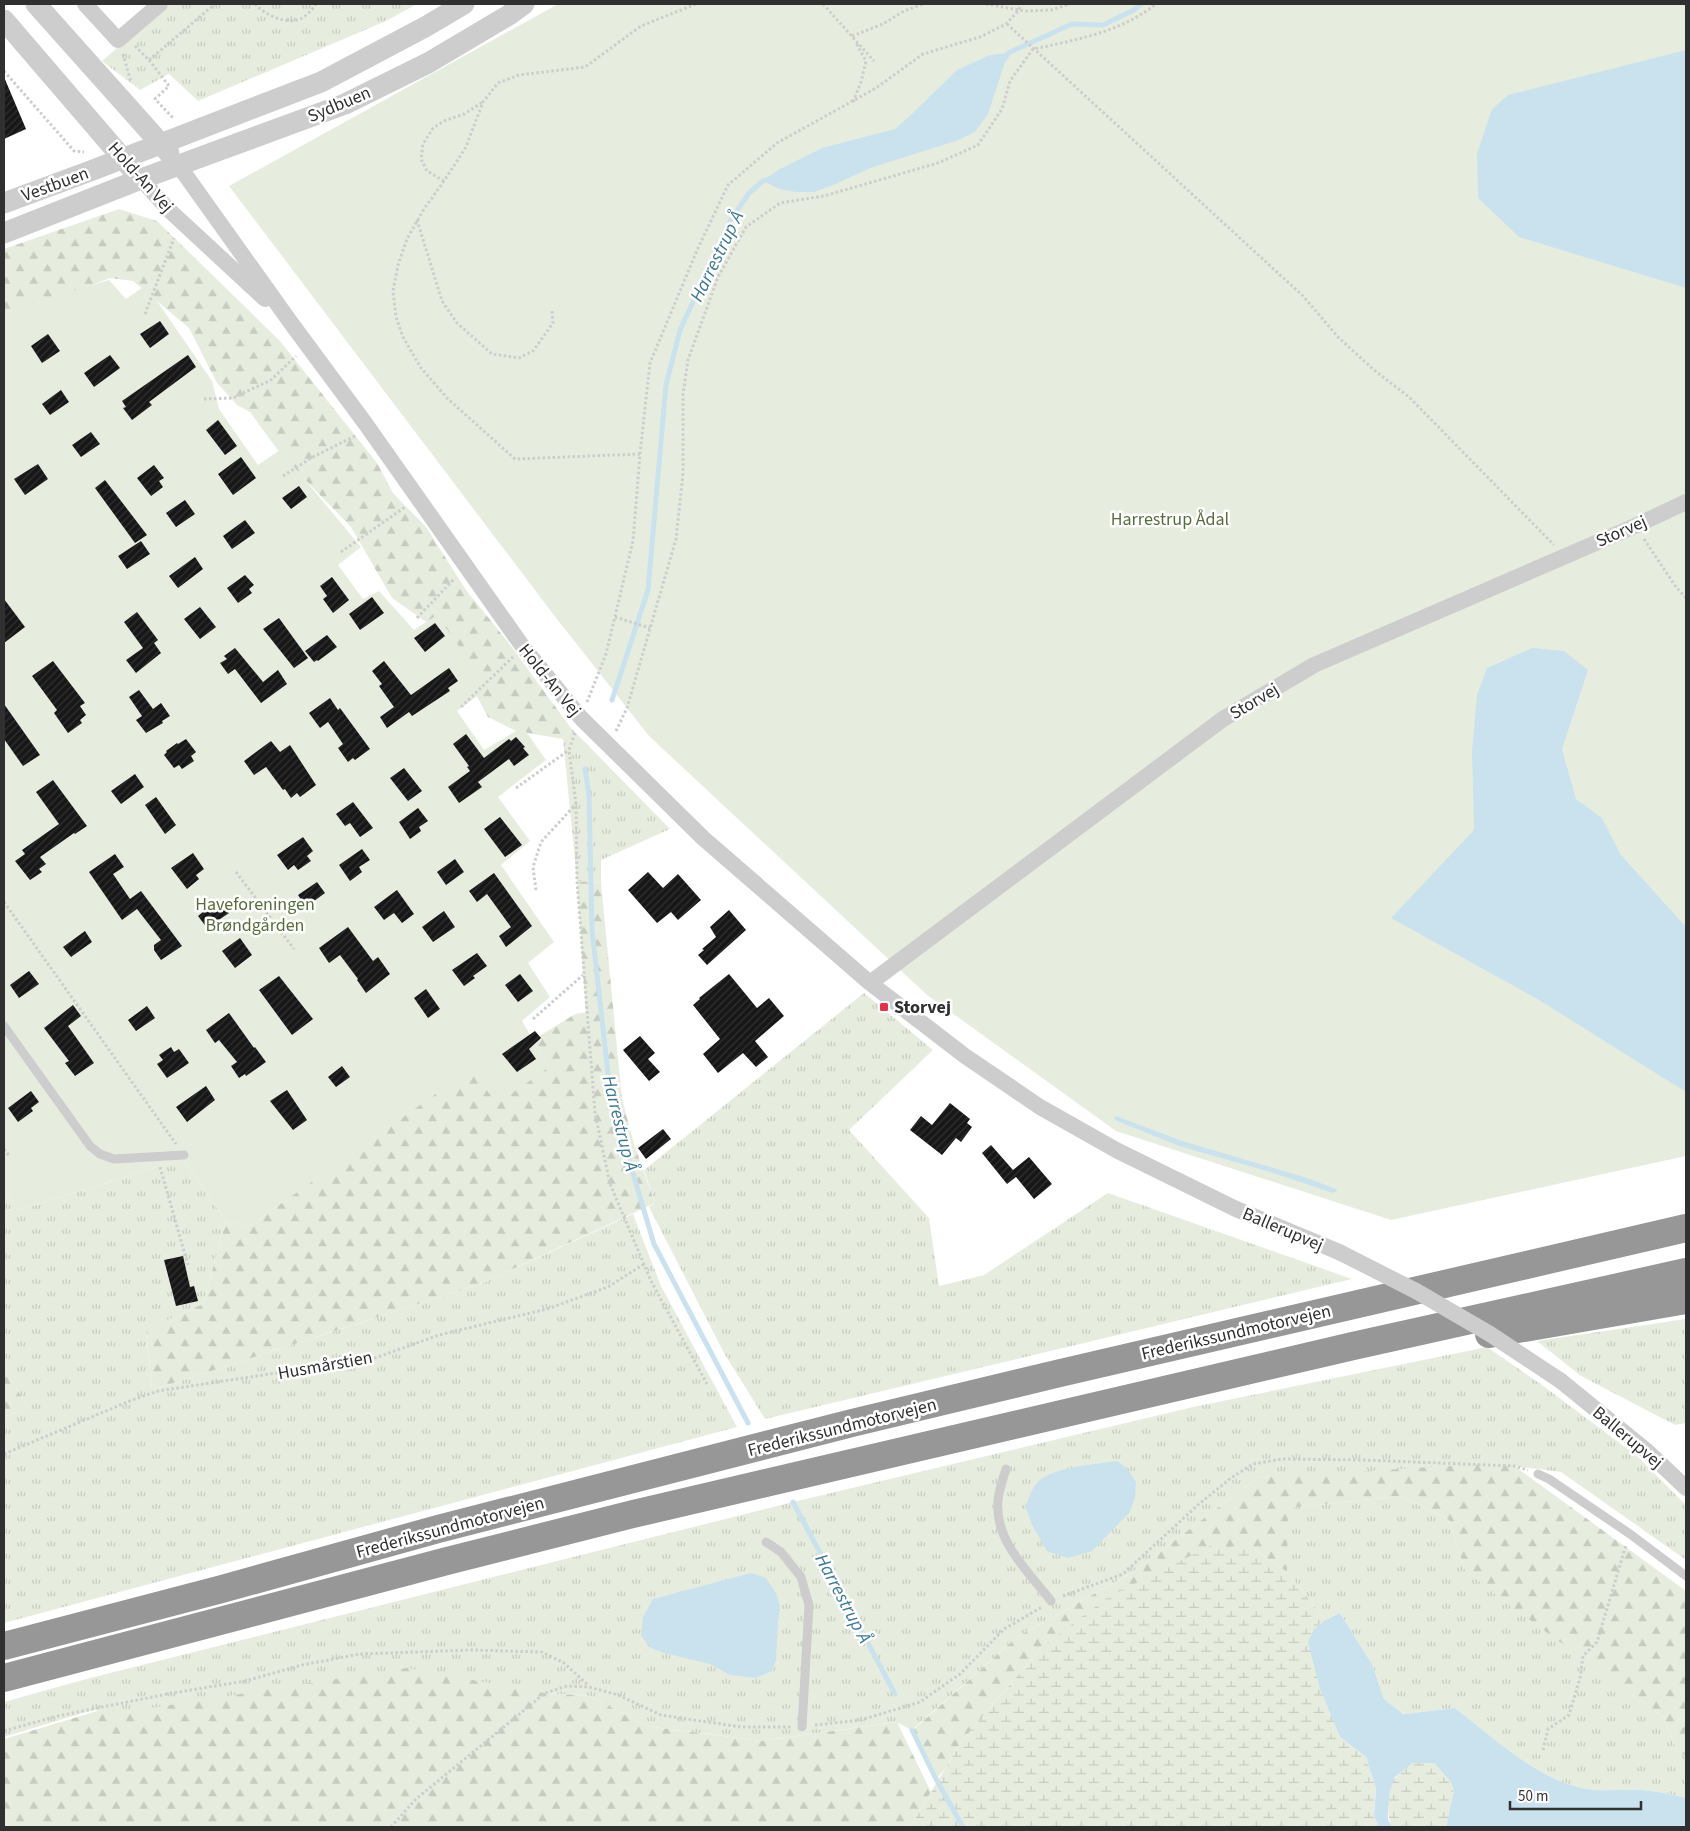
<svg xmlns="http://www.w3.org/2000/svg" width="1690" height="1831" font-family="'Source Sans 3',sans-serif">
  <style>
    .grass { fill: url(#grass-tufts) }
    .forest { fill: url(#forest-firs) }
    .wetland { fill: url(#wetland-marsh) }
    .green { fill: #e7edde }
    .water { fill: #c9e2ee }
    .lines { fill: none; stroke-linecap: round; stroke-linejoin: round }
    .stream { stroke: #c9e2ee; stroke-width: 5 }
    .building { fill: url(#building-hatch) }
    .path { stroke: #cdcdcd; stroke-width: 3; stroke-dasharray: 2.5 2.5; stroke-linecap: butt }
    .service { stroke: #cdcdcd; stroke-width: 9 }
    .minor { stroke: #cdcdcd; stroke-width: 16 }
    .tertiary { stroke: #cdcdcd; stroke-width: 21 }
    .motorway { stroke: #979797; stroke-width: 28 }
    .minor-bridge { stroke: #cdcdcd; stroke-width: 16 }
    .poi-dot { fill: #ed2c48; stroke: #fff; stroke-width: 2 }
    .labels { text-anchor: middle; stroke-width: 5; stroke-linejoin: round; paint-order: stroke }
    .street-label { font-size: 18px; fill: #303030; stroke: #fff }
    .park-label { font-size: 18px; fill: #576e3b; stroke: #fff }
    .poi-label { font-size: 18px; font-weight: bold; fill: #303030; stroke: #fff; text-anchor: start }
    .water-label { font-size: 19px; font-style: italic; fill: #3a7996; stroke: #fff }
  </style>
  <defs>
    <pattern id="grass-tufts" width="24" height="20" patternUnits="userSpaceOnUse" patternTransform="scale(1.25)"><rect width="24" height="20" fill="#e7edde"/><path d="M3 7l-1-3M5 7V3M7 7l1-3M15 17l-1-3M17 17v-4M19 17l1-3" fill="none" stroke="#c6ccbf"/></pattern>
    <pattern id="forest-firs" width="22" height="20" patternUnits="userSpaceOnUse" patternTransform="scale(1.25)"><rect width="22" height="20" fill="#e7edde"/><path d="M5 1l3.5 6h-7zM16 11l3.5 6h-7z" fill="#c6ccbf"/></pattern>
    <pattern id="wetland-marsh" width="20" height="14" patternUnits="userSpaceOnUse" patternTransform="scale(1.25)"><rect width="20" height="14" fill="#e7edde"/><path d="M1 5h8M5 5V1M11 12h8M15 12V8" fill="none" stroke="#c6ccbf"/></pattern>
    <pattern id="building-hatch" width="6" height="6" patternUnits="userSpaceOnUse" patternTransform="scale(1.25)"><rect width="6" height="6" fill="#171717"/><path d="M-1 1l2-2M0 6l6-6M5 7l2-2" fill="none" stroke="#303030"/></pattern>
  </defs>
  <rect width="100%" height="100%" fill="#fff"/>
  <path class="grass" d="M168,4H417L386,21L198,101L169,74L140,90L102,61Z
    M571,728L670,829L601,860V883L577,881L563,739Z
    M864,993L933,1050L849,1130L929,1218L939,1286L984,1275L1108,1193L1352,1279L765,1419L724,1353L649,1207L655,1203L644,1170Z
    M183,1159L226,1221L203,1304L146,1330L152,1390L483,1283L633,1214L661,1286L737,1427L4,1623V1417L28,1408L4,1367V1188L19,1210Z
    M1686,1319V1423L1675,1425L1581,1376L1537,1341Z
    M1487,1347L1542,1385L1637,1456L1686,1505V1560L1561,1472L1514,1466L1257,1478L1133,1572L1017,1637L912,1730L896,1722L761,1741L646,1726L590,1696L545,1693L126,1712L93,1710L4,1737V1702L90,1678L793,1502L1193,1407Z
    M1400,1496L1449,1520L1465,1570L1664,1718L1678,1753L1686,1755V1798C1671,1794 1657,1791 1641,1790C1626,1789 1610,1791 1595,1790C1542,1785 1496,1739 1455,1708L1405,1714L1384,1699L1372,1664L1340,1613L1325,1620L1287,1572V1508Z"/>
  <path class="forest" d="M119,209L157,221L280,341L377,463L393,493L426,527L466,590L508,642L571,728L563,739L516,731L488,717L451,648L432,626L392,598L351,527L282,456L250,412L237,405L217,383L189,328L133,281L110,278L24,311L4,335V249Z
    M577,881L601,883L622,1099L634,1144L655,1203L483,1283L152,1390L146,1329L203,1304L226,1221L248,1227L471,1068L549,1067L533,1040L575,1014L586,1012Z
    M4,1367L28,1408L4,1417Z
    M1509,1462L1686,1591V1755L1678,1753L1664,1718L1505,1602L1465,1570L1449,1520L1400,1496L1288,1508L1287,1572L1255,1550L1041,1648L961,1742L944,1770L937,1778L913,1730L1017,1637L1133,1572L1257,1478Z
    M406,1668L545,1693L590,1696L646,1726L761,1741L897,1722L931,1792L910,1827H4V1739L104,1709L126,1712Z"/>
  <path class="wetland" d="M1214,1544L1255,1550L1287,1572L1325,1620L1314,1629L1340,1737L1366,1757L1376,1788L1374,1816L1379,1827H910L961,1742L1041,1648L1108,1597Z
    M1413,1763H1434L1450,1781L1454,1790L1446,1827H1392C1386,1815 1386,1786 1397,1776C1401,1771 1408,1767 1413,1763Z"/>
  <path class="green" d="M558,4H1686V1156L1391,1220L1116,1131L927,995L649,736L553,614L229,186Z
    M109,280L126,299L146,285L212,381L219,409L258,465L280,450L361,547L338,565L363,599L379,591L414,630L437,615L488,688L457,711L484,750L523,727L546,760L498,797L530,841L501,865L554,942L528,963L550,997L522,1021L549,1067L497,1104L471,1069L248,1227L226,1221L183,1159L19,1210L4,1188V311Z"/>
  <path class="water" d="M1686,50V288L1519,237L1478,198L1477,154L1492,109L1508,95Z
    M1008,53L988,114L975,132L956,141L873,167L833,185L814,192H796L779,189L763,181L778,170L822,148L895,129L915,111L957,70L990,55Z
    M1532,648L1564,651L1588,670L1562,749L1576,799L1602,818L1621,855L1686,927V1092L1539,1000L1391,918L1474,830L1472,751L1477,695L1487,668Z
    M1116,1116L1182,1141L1301,1176L1336,1189L1337,1191L1333,1193L1270,1172L1179,1146L1115,1120L1114,1117Z
    M1117,1461L1127,1468L1136,1482L1135,1498L1130,1512L1092,1551L1068,1558L1047,1551L1032,1525L1025,1506C1029,1499 1032,1487 1038,1482C1052,1467 1097,1464 1117,1461Z
    M751,1573L766,1578L776,1593L780,1606L778,1622L776,1660L772,1671L756,1678L730,1675L710,1664L664,1653L651,1648L641,1636L643,1617L653,1599Z
    M1340,1613L1372,1664L1384,1699L1404,1714L1455,1708C1496,1739 1542,1785 1595,1790C1610,1791 1626,1789 1641,1790C1657,1791 1671,1794 1686,1798V1827H1446L1454,1790L1450,1781L1434,1763H1413L1395,1777L1390,1791L1388,1807V1819L1392,1827H1379L1374,1816L1376,1788L1366,1757L1340,1737L1320,1689L1308,1642L1314,1629L1325,1620Z"/>
  <g class="lines">
    <path class="stream" d="M1005,59L1008,53L1072,24L1103,25L1134,10L1141,4
      M612,700L648,590L666,385L680,330L731,220L749,193L763,181L769,179
      M585,769L589,794L592,930L611,1100L654,1244L748,1423
      M793,1502L895,1694
      M912,1730L936,1779L963,1827"/>
  </g>
  <path class="building" d="M4,77L26,129L4,139Z
    M160,321L169,334L150,348L140,334Z
    M48,334L60,351L42,363L31,346Z
    M110,355L120,368L94,387L84,373Z
    M188,355L196,367L149,402L152,405L132,420L123,408L126,407L122,401Z
    M61,390L69,402L50,415L42,404Z
    M218,420L237,446L225,455L206,430Z
    M91,432L100,444L81,457L72,445Z
    M241,457L256,478L233,495L218,474Z
    M38,464L48,479L25,495L14,479Z
    M154,465L164,478L159,481L163,487L151,496L137,478Z
    M105,480L147,535L135,543L95,488Z
    M299,486L307,497L291,509L282,498Z
    M185,500L195,514L176,527L166,513Z
    M245,520L255,533L232,549L223,536Z
    M141,541L150,554L127,569L118,556Z
    M195,557L203,569L178,588L169,576Z
    M245,575L254,585L249,589L252,593L238,603L227,588Z
    M332,577L349,600L333,613L323,599L327,596L320,586Z
    M372,597L384,613L360,630L349,614Z
    M4,599L25,627L4,643Z
    M200,607L216,627L200,639L184,619Z
    M137,612L158,640L154,643L161,653L136,673L126,660L143,648L124,622Z
    M279,618L308,658L294,668L263,629Z
    M435,623L445,636L425,652L414,638Z
    M327,635L337,647L318,661L317,660L314,662L305,651Z
    M235,648L263,682L278,670L287,684L261,703L235,669L228,674L220,663L227,659L224,656Z
    M53,661L85,703L80,706L86,715L80,720L82,723L68,733L54,713L57,710L32,676Z
    M384,661L411,695L449,668L458,681L448,688L450,691L412,716L409,712L387,728L380,717L394,707L379,686L382,684L372,671Z
    M139,690L153,709L161,703L170,716L162,721L163,723L146,733L136,720L142,716L129,697Z
    M330,698L338,710L340,708L370,749L355,760L353,758L348,762L338,748L343,744L328,722L320,728L309,713Z
    M4,704L40,755L23,766L4,739Z
    M466,734L484,758L509,739L511,741L516,737L525,747L523,748L529,755L514,766L509,759L478,782L482,787L459,803L448,787L470,771L467,767L469,766L453,744Z
    M186,739L196,752L191,756L194,761L182,769L179,765L174,768L164,755L167,752L166,751L177,743L178,744Z
    M271,741L280,752L290,745L316,785L300,797L297,793L291,798L285,789L283,790L266,767L254,775L244,761Z
    M404,768L422,791L408,801L390,778Z
    M135,774L144,787L121,804L111,791Z
    M53,780L87,826L75,834L74,833L40,857L46,864L39,869L42,872L30,880L15,861L25,854L22,850L59,824L36,792Z
    M156,797L176,825L165,834L145,805Z
    M353,802L373,828L360,837L350,823L345,826L336,814Z
    M418,808L428,821L419,827L421,831L410,839L399,822Z
    M500,817L522,845L505,857L484,829Z
    M303,837L313,851L307,856L311,861L298,870L294,865L288,870L277,855Z
    M362,849L370,860L359,867L362,872L350,881L339,865Z
    M193,853L204,869L196,875L199,879L187,889L171,868Z
    M115,854L124,867L113,874L130,899L141,891L182,946L161,960L154,950V945L161,940L137,909L122,920L89,872Z
    M455,859L464,872L446,885L437,872Z
    M648,872L663,888L678,874L701,900L678,920L671,912L657,923L628,890Z
    M494,873L532,926L506,947L499,936L511,927L487,894L477,902L469,891Z
    M317,882L325,893L306,907L298,895Z
    M397,890L414,914L402,923L394,913L384,920L374,907Z
    M219,899L229,913L207,928L198,916Z
    M729,910L746,930L707,965L698,955L704,950L702,949L716,937L710,927Z
    M444,911L455,927L433,942L422,927Z
    M348,927L373,961L378,957L390,974L366,993L357,980L358,979L340,955L329,963L319,948Z
    M85,931L92,942L71,957L63,947Z
    M240,938L252,955L235,968L222,951Z
    M477,953L487,966L473,976L475,978L464,986L452,970Z
    M29,971L39,984L19,998L10,985Z
    M520,974L533,991L518,1002L505,985Z
    M729,974L757,1008L769,998L784,1016L755,1041L768,1057L756,1067L743,1053L718,1073L703,1054L720,1039L693,1005L700,999L699,998Z
    M279,976L313,1019L292,1035L259,990Z
    M426,989L440,1009L428,1018L414,998Z
    M73,1005L81,1016L68,1026L94,1063L75,1076L65,1063L69,1061L44,1028Z
    M147,1006L155,1018L136,1031L128,1020Z
    M229,1013L254,1048L255,1047L266,1062L246,1076L245,1074L239,1078L231,1066L237,1062L219,1040L215,1043L206,1030Z
    M535,1031L541,1038L529,1049L536,1059L517,1072L502,1054Z
    M640,1036L655,1053L648,1059L660,1072L649,1081L623,1050Z
    M171,1047L174,1052L179,1049L189,1063L167,1078L157,1064L163,1060L159,1055Z
    M342,1066L350,1077L336,1087L328,1077Z
    M206,1086L215,1100L187,1122L176,1107Z
    M287,1090L307,1120L293,1130L270,1101Z
    M31,1091L39,1102L31,1108L33,1111L18,1122L8,1108Z
    M950,1103L970,1119L967,1123L972,1127L961,1142L956,1138L942,1155L910,1130L921,1116L932,1125Z
    M663,1129L671,1139L646,1159L638,1148Z
    M991,1145L1013,1170L1029,1157L1052,1184L1034,1199L1016,1177L1007,1184L982,1153Z
    M183,1256L190,1287L194,1286L198,1301L176,1306L164,1260Z"/>
  <g class="lines">
    <path class="path" d="M255,4C265,15 288,26 302,18C308,15 312,9 316,4
      M823,4L874,61
      M986,4L1025,11L1051,10L1070,4
      M1007,24L1303,296L1338,337L1374,370L1409,397L1554,545
      M852,36L883,24L904,11L923,4
      M135,46L149,60L215,4
      M123,54L131,82
      M149,60L169,86L155,99L174,119
      M4,71L74,151L84,152
      M853,102L861,82L866,61L856,43
      M444,181L427,171L421,159L423,144L433,128L444,121L464,114L483,102
      M417,220L442,301L457,323L492,354L519,358L533,351L553,323L552,311
      M145,314L174,238
      M204,399L233,398L271,380L296,356
      M640,454L515,459L448,399L421,368L403,337L396,317L393,291L398,265L407,239L424,209L444,181L466,147L483,102L498,83L519,75L585,67L641,26L696,4
      M283,476L311,458L355,436
      M1644,539L1676,587L1686,598
      M341,552L405,507
      M615,617L650,628
      M417,618L455,578
      M587,702L606,654L633,541L640,454L650,363L698,248L728,185L777,143L876,88L923,54L980,37L1006,24L1019,10L1021,4
      M461,707L513,657
      M616,731L627,708L676,539L683,474V394L688,360L718,277L746,227L780,203L824,196L938,163L978,145L1002,109L1010,81L1033,49C1076,40 1121,32 1156,4
      M575,733L569,750L576,804L577,881L595,1113L610,1184L651,1281L707,1384
      M516,788L569,750
      M236,872L294,949
      M536,890L533,867L541,842L576,804
      M4,902L176,1144
      M533,1019L583,975
      M4,1149L10,1157
      M160,1167L188,1265
      M4,1454L132,1400L158,1391L375,1358L439,1335L547,1309L608,1287L644,1264
      M1063,1596L1123,1574L1199,1504L1231,1478L1253,1464L1282,1459L1364,1460L1514,1466L1528,1470
      M815,1725L861,1720L920,1702L960,1674L1004,1629L1042,1607
      M4,1731L58,1716L167,1694L245,1681L302,1665L360,1654L471,1650L542,1652L564,1663L589,1686
      M1543,1750L1548,1729L1569,1715L1580,1678L1583,1656L1597,1642L1626,1545
      M391,1827L416,1799L545,1693L567,1686L589,1687L618,1695L661,1715L741,1727H791"/>
    <path class="service" d="M4,1026L90,1146L100,1154L114,1159L184,1155
      M1006,1469C1003,1479 999,1490 998,1500C994,1541 1028,1571 1051,1601
      M1538,1474L1549,1479L1630,1534L1686,1576
      M766,1542L781,1552L801,1577L809,1605L802,1727"/>
    <path class="minor" d="M85,4L118,40L160,4
      M179,166L291,323L365,423L523,647L581,718L703,838L870,983L965,1056L1040,1107L1118,1151L1236,1209L1339,1252
      M141,179L169,210L265,299
      M870,983L1223,719L1314,665L1635,526L1686,502
      M1561,1381L1648,1452L1686,1488"/>
    <path class="tertiary" d="M36,4L169,153
      M4,20L131,168
      M4,203L93,170L321,82L425,27L464,4
      M4,233L141,179L345,104L428,63L509,15L524,4"/>
    <path class="motorway" d="M1489,1334L1686,1300
      M4,1646L222,1589L438,1529L852,1423L1056,1374L1686,1228
      M4,1678L447,1561L633,1514L1353,1346L1686,1272"/>
    <path class="minor-bridge" d="M1339,1252L1416,1291L1490,1334L1561,1381"/>
  </g>
  <rect class="poi-dot" x="879" y="1002" width="10" height="10" rx="2.5"/>
  <g class="labels">
    <g class="street-label">
      <text transform="translate(339 104) rotate(-23)" y="6">Sydbuen</text>
      <text transform="translate(141 177) rotate(48)" y="6">Hold-An Vej</text>
      <text transform="translate(55 184) rotate(-20)" y="6">Vestbuen</text>
      <text transform="translate(1621 531) rotate(-24)" y="6">Storvej</text>
      <text transform="translate(550 680) rotate(51)" y="6">Hold-An Vej</text>
      <text transform="translate(1254 701) rotate(-31)" y="6">Storvej</text>
      <text transform="translate(1283 1229) rotate(23)" y="6">Ballerupvej</text>
      <text transform="translate(1236 1332) rotate(-13)" y="6">Frederikssundmotorvejen</text>
      <text transform="translate(325 1365) rotate(-10)" y="6">Husmårstien</text>
      <text transform="translate(842 1427) rotate(-14)" y="6">Frederikssundmotorvejen</text>
      <text transform="translate(1628 1437) rotate(40)" y="6">Ballerupvej</text>
      <text transform="translate(450 1527) rotate(-15)" y="6">Frederikssundmotorvejen</text>
    </g>
    <g class="park-label">
      <text x="1170" y="525">Harrestrup Ådal</text>
      <text x="255" y="910">Haveforeningen<tspan x="255" dy="21">Brøndgården</tspan></text>
    </g>
    <g class="poi-label">
      <text x="894" y="1013">Storvej</text>
    </g>
    <g class="water-label">
      <text transform="translate(716 256) rotate(-64)" y="7">Harrestrup Å</text>
      <text transform="translate(621 1123) rotate(76)" y="7">Harrestrup Å</text>
      <text transform="translate(844 1598) rotate(62)" y="7">Harrestrup Å</text>
    </g>
  </g>
  <rect width="1690" height="1831" fill="none" stroke="#303030" stroke-width="10"/>
  <path d="M1510 1801v8h131v-8" fill="none" stroke="#303030" stroke-width="2.5"/>
  <text x="1518" y="1801" font-size="15" fill="#303030" stroke="#ffffff" stroke-width="4" paint-order="stroke">50 m</text>
</svg>
